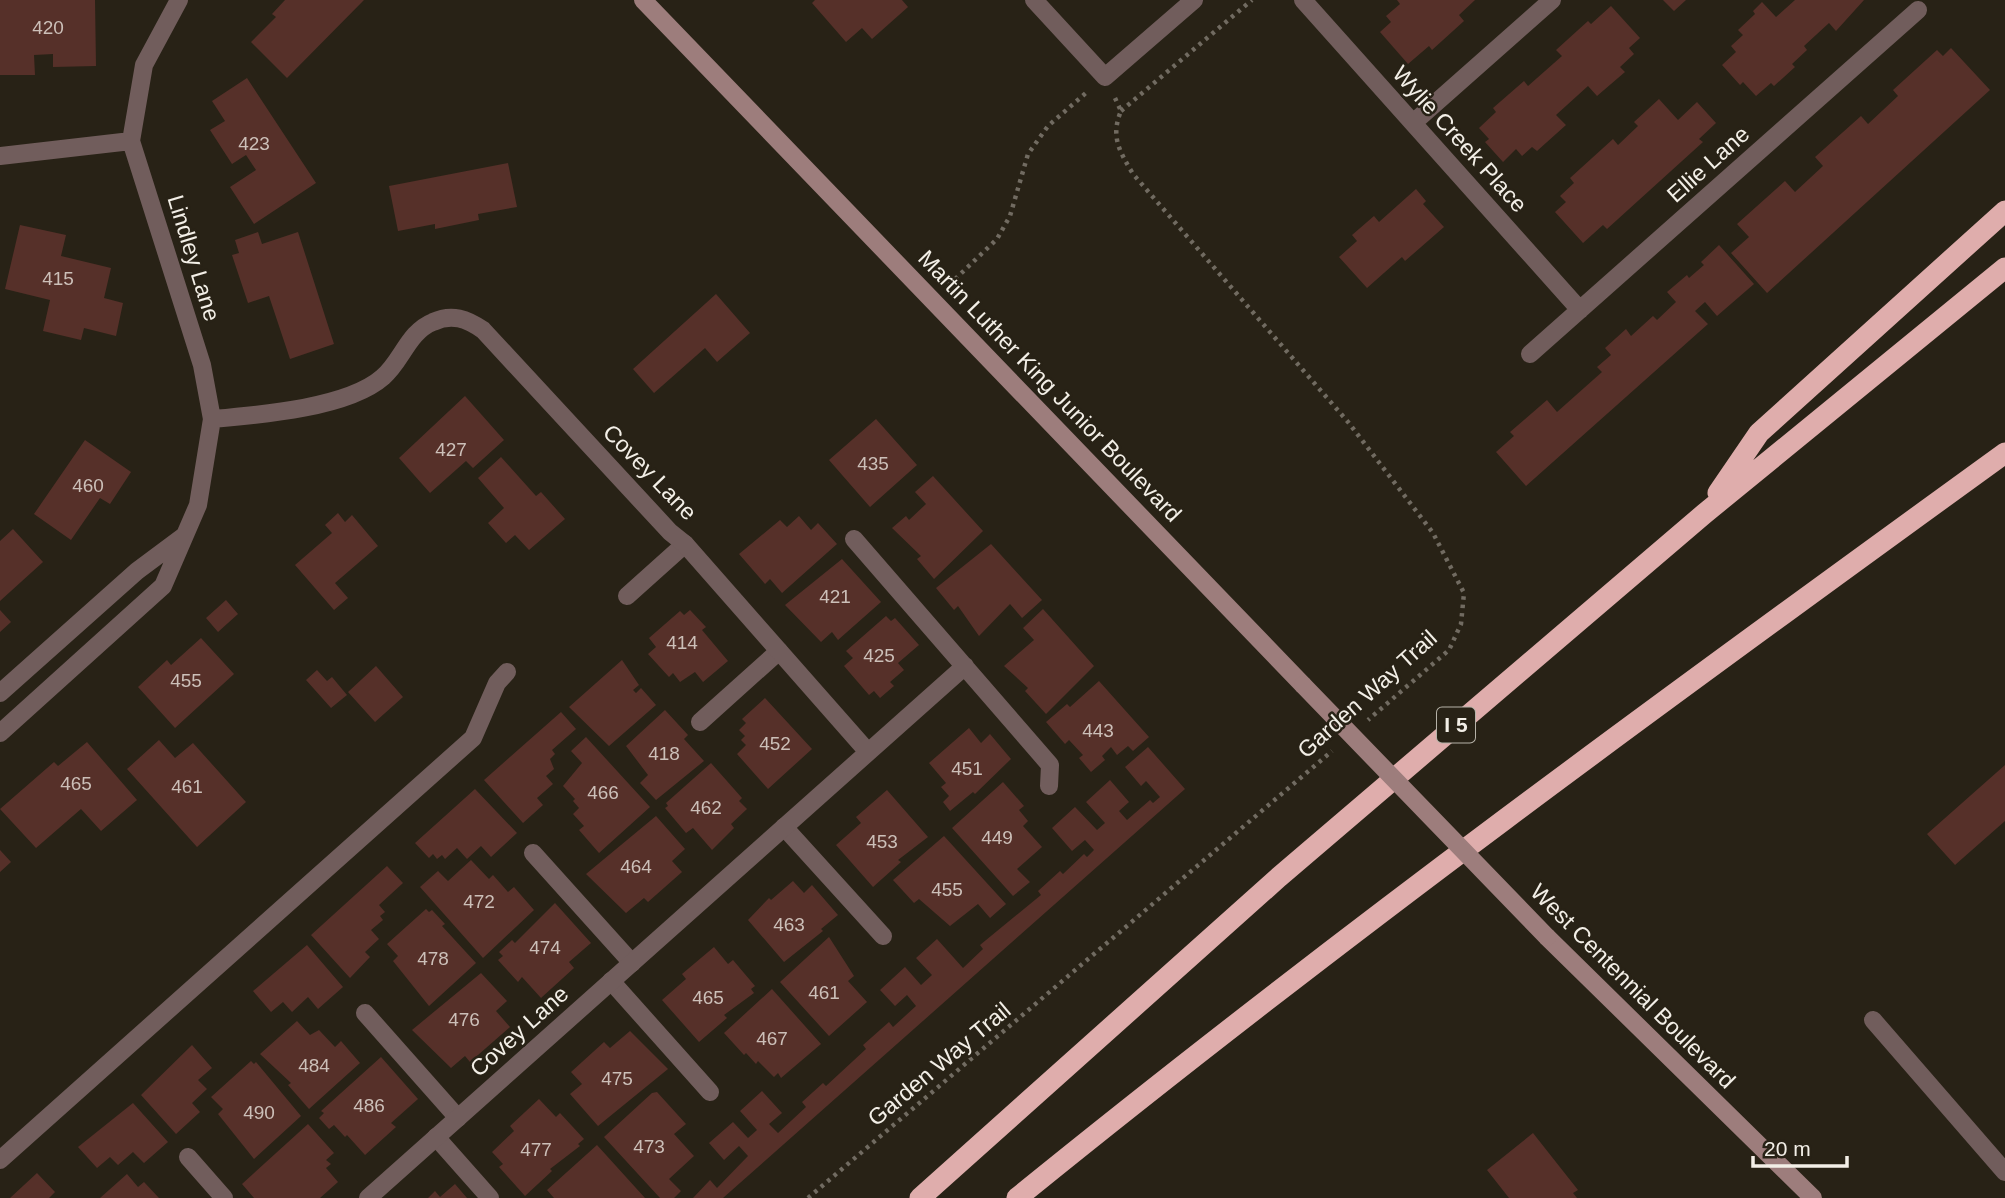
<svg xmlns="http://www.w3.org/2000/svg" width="2005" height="1198" font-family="Helvetica,sans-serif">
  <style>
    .building { fill: #563029 }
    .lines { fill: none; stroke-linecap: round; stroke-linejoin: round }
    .path { stroke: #716b61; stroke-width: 4.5; stroke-dasharray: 3.5 5; stroke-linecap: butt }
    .lane { stroke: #715d5c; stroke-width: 18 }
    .street { stroke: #715d5c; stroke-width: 18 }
    .secondary { stroke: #9d7d7c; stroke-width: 18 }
    .highway { stroke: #dfadac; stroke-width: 21 }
    .secondary-bridge { stroke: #9d7d7c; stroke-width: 18 }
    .labels { text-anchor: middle; stroke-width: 5; stroke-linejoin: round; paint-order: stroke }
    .number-label { font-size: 19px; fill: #ccbfb8 }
    .shield { fill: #282216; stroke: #b6b2a8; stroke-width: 2 }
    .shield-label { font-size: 21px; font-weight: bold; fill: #f3efe7 }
    .street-label { font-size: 23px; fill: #f3efe7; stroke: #282216 }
  </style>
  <rect width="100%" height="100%" fill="#282216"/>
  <path class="building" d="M0,0H95L96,66L53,67V54L34,55L35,75H0Z
    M285,0H364L287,78L251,42L276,17L272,14Z
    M815,0H902L908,7L872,39L862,28L846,42L812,3Z
    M1397,0H1475L1459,15L1464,21L1432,50L1429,46L1408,64L1380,32L1391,22L1386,16L1400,4Z
    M1663,0H1686L1674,11Z
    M1795,0H1864L1836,31L1829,23L1804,46L1807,50L1792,64L1795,67L1774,86L1771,83L1756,96L1743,82L1740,85L1722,65L1736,52L1731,46L1743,35L1738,30L1755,14L1753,11L1762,2L1776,17Z
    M1611,6L1640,38L1629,48L1634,54L1620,67L1625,72L1597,96L1588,86L1556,115L1566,125L1537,151L1532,147L1522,156L1516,149L1503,162L1485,142L1489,139L1479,128L1496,112L1493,108L1524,81L1528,86L1562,56L1556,50L1588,21L1591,24Z
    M1951,48L1990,90L1767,293L1731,253L1749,237L1737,224L1785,181L1795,192L1823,166L1815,157L1861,116L1868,124L1898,96L1893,90L1937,50L1943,56Z
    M247,78L316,183L254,224L230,187L256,170L246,155L232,164L210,130L225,121L212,101Z
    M1659,99L1678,120L1697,102L1716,123L1699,139L1703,142L1607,229L1603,225L1583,243L1555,212L1566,202L1560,196L1574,183L1570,178L1613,139L1618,145L1638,126L1634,122Z
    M508,163L517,207L478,214L479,220L435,229V224L398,231L389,186Z
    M1416,189L1426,201L1423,204L1444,227L1405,261L1402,257L1367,288L1339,257L1357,241L1352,235L1374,216L1379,222Z
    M20,225L66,235L61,256L111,268L104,298L123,303L116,336L84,328L81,340L43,331L50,300L5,289Z
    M258,232L262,244L298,232L334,344L290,359L269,296L248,303L232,255L239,253L235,240Z
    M1719,245L1754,284L1717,316L1705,302L1695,311L1708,324L1526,486L1496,452L1514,436L1510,432L1547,400L1557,412L1602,372L1597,367L1611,355L1605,348L1626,329L1631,336L1653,316L1657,320L1676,302L1667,292L1687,275L1689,278L1704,265L1701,262Z
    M716,294L750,333L717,362L705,348L654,393L633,369Z
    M465,396L504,440L473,468L466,461L430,493L399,458Z
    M876,419L917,465L870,507L829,460Z
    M85,440L131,472L110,504L100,498L71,540L34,514Z
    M501,457L536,496L541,492L565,519L529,550L515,535L506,543L488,523L504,508L478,478Z
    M933,476L983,531L934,579L917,559L921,556L892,528L906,516L909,520L926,504L915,492Z
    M338,513L345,522L352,515L378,546L335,583L348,598L334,610L295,565L332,533L325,525Z
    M799,516L811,530L818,523L837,544L782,593L770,579L765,584L739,554L780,520L787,527Z
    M13,529L43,562L0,601V541Z
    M991,544L1042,600L1022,618L1010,604L979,636L958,606L954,610L936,588Z
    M842,559L881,602L838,640L832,632L821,642L785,605Z
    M226,600L238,614L218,632L206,618Z
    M1043,609L1094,666L1046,714L1025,691L1028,688L1004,666L1034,640L1023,628Z
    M0,610L11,622L0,632Z
    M690,610L706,627L702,630L728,661L703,682L695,672L680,682L673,673L669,677L648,654L656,647L649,638L680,611L684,615Z
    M886,616L891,621L895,618L919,645L898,663L904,670L890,682L894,686L880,698L874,691L869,695L844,666L853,658L846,651Z
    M201,638L234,674L175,728L138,687L167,660L171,665Z
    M622,660L639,685L633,690L636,693L641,688L656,705L609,746L569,707Z
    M376,666L403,697L375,722L348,692Z
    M317,670L327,681L332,677L347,695L331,708L306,680Z
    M1099,681L1149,737L1133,751L1128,746L1117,755L1111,747L1102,756L1105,760L1091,772L1079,758L1083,755L1069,740L1065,744L1046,722L1067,704L1070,707Z
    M765,698L812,749L768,789L737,754L746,745L741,740L745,736L739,730L746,723L742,719Z
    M665,710L688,735L684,739L704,761L656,800L640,783L648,775L626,746Z
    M561,712L576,729L552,750L555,754L550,759L554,769L546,776L553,784L537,798L543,805L523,823L484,780Z
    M969,728L981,743L990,734L1011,759L975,794L973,792L950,811L943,802L949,796L941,787L946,783L929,763Z
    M586,737L650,807L599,853L579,830L584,826L573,814L579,808L573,801L575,799L563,786L582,763L571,751Z
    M159,740L175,758L193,743L246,802L197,847L127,769Z
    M87,742L137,800L101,831L81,809L36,848L0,809L54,762L58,766Z
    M1148,747L1185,789L723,1198H693L710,1180L717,1188L748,1156L739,1146L724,1160L709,1143L733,1122L748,1138L757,1130L740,1111L762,1091L782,1113L769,1124L778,1133L806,1107L802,1102L823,1083L826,1086L866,1049L863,1045L889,1022L893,1027L916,1006L907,995L895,1006L880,990L905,967L921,985L932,975L916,958L937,939L963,968L983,949L980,945L1041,895L1038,891L1060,871L1063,874L1084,854L1087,857L1094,850L1085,840L1072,851L1052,828L1075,807L1097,830L1105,823L1086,802L1110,780L1129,802L1119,811L1127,820L1150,800L1153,803L1160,797L1146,781L1141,786L1125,767Z
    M711,763L742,798L739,801L747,809L731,824L734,828L712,850L693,828L686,833L665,808L668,806L666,803Z
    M2005,765V821L1955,865L1927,834Z
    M1003,782L1024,806L1019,810L1028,821L1023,826L1042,847L1017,869L1030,882L1013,896L952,828Z
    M475,789L517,833L491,857L481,846L467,859L457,848L445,859L442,855L437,859L433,854L429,858L415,843Z
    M887,790L928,837L898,860L901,862L873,887L836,845L861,823L856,817Z
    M656,816L685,849L672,861L682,872L648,902L644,898L626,913L586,874Z
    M944,836L1006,904L990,918L978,904L950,926L919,899L914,903L893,880Z
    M0,850L11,862L0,872Z
    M471,860L489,879L493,875L508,892L514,887L534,910L483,958L420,887L438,871L448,881Z
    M387,866L403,883L379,905L385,912L380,916L383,920L371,930L379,939L365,952L370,957L350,978L311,935Z
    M793,881L804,893L812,885L838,915L821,929L823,931L784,962L748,920L769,898L771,900Z
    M555,903L591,943L569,962L574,968L541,998L522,977L518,982L498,960L503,956L499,952L512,940L515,943Z
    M426,909L429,912L432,910L445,924L442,926L476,963L429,1006L393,961L398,956L387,944Z
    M829,937L854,976L848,981L867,1002L829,1036L780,982Z
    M307,945L343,987L318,1009L308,997L292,1012L283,1002L271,1012L253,991Z
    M714,947L728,964L733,960L755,986L751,989L754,993L724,1015L727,1018L699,1042L662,1000L686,979L682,974Z
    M481,973L507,1001L496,1011L510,1027L470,1062L465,1056L451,1068L412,1030Z
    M772,989L821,1044L781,1078L778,1073L774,1077L758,1061L756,1064L746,1053L744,1055L724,1033Z
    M297,1021L310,1035L319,1030L335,1047L341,1041L360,1063L309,1109L288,1085L291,1083L260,1054Z
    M630,1031L668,1069L598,1126L570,1094L582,1084L571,1072L604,1042L610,1048Z
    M192,1045L212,1068L198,1080L207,1089L192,1103L200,1112L176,1134L141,1095Z
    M381,1057L418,1099L391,1123L396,1127L365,1155L347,1135L345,1137L334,1125L329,1129L319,1118L324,1113L321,1111Z
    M251,1061L254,1064L256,1062L301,1116L254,1159L218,1114L223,1109L211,1097Z
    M657,1092L686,1124L674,1134L694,1156L669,1179L681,1191L674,1198H660L604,1137L652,1093Z
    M539,1099L556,1117L560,1113L584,1139L578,1144L580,1146L550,1169L552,1171L525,1196L499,1167L503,1164L492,1152L514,1131L510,1126Z
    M133,1103L168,1142L144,1163L133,1152L118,1165L110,1157L97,1168L78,1147Z
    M308,1124L334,1153L326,1160L331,1164L326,1168L338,1182L320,1198H254L242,1184Z
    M1533,1133L1578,1190L1573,1193L1577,1198H1509L1487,1170Z
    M597,1145L645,1198H554L547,1190Z
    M37,1173L55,1192L49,1198H10Z
    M127,1174L138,1187L144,1182L159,1198H100Z
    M455,1184L467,1198H428L435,1191L440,1197Z"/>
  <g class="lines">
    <path class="path" d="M1115,98L1121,111C1110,137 1120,152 1133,174L1348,422L1433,533L1464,593L1461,624L1449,650L1368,720
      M1121,111L1252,0
      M949,285L997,239L1010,216L1028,154L1048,126L1087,92
      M808,1198L1332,751"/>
    <path class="lane" d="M627,596L685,544
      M700,722L779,651
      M784,827L883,936
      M533,853L632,963
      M611,981L710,1092
      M365,1013L458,1118
      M436,1137L490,1198
      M188,1157L224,1198
      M0,1160L473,738L497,683L507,672"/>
    <path class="street" d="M1034,0L1105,77L1194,0
      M1303,0L1580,310
      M1413,123L1552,0
      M0,156L131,141
      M1530,354L1918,10
      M212,419C259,415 348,408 383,377C402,361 408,332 433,322C452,313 467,319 483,330L670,532L685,544L868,752
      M854,539L1050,765L1049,786
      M0,693L137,571L184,536
      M0,733L163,586L198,505L212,419L202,365L131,141L144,65L179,0
      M1873,1020L2005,1172
      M368,1198L965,666"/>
    <path class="secondary" d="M643,0L1303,685
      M1547,937L1813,1198"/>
    <path class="highway" d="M1718,493L1759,433L2005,211
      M920,1198L1279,877L1704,514L2005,268
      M1017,1198C1337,938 1671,695 2005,453"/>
    <path class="secondary-bridge" d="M1303,685L1547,937"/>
  </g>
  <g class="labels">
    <g class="number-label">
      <text x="48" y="34">420</text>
      <text x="254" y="150">423</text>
      <text x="58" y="285">415</text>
      <text x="451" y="456">427</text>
      <text x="873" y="470">435</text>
      <text x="88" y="492">460</text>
      <text x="835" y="603">421</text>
      <text x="682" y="649">414</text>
      <text x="879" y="662">425</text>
      <text x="186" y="687">455</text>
      <text x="1098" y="737">443</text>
      <text x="775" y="750">452</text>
      <text x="664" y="760">418</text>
      <text x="967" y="775">451</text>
      <text x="76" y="790">465</text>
      <text x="187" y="793">461</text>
      <text x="603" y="799">466</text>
      <text x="706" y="814">462</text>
      <text x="997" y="844">449</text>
      <text x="882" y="848">453</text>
      <text x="636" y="873">464</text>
      <text x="947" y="896">455</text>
      <text x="479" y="908">472</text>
      <text x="789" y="931">463</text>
      <text x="545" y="954">474</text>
      <text x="433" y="965">478</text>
      <text x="824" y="999">461</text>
      <text x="708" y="1004">465</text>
      <text x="464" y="1026">476</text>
      <text x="772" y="1045">467</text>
      <text x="314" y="1072">484</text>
      <text x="617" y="1085">475</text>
      <text x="369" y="1112">486</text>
      <text x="259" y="1119">490</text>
      <text x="649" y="1153">473</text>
      <text x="536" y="1156">477</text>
    </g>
    <rect class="shield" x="1437" y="707.5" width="38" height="35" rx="5"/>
    <g class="shield-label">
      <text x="1456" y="732">I 5</text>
    </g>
    <g class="street-label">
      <text transform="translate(1460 139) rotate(48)" y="8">Wylie Creek Place</text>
      <text transform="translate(1708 164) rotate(-42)" y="8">Ellie Lane</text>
      <text transform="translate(194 258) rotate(73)" y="8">Lindley Lane</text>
      <text transform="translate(1050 386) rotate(46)" y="8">Martin Luther King Junior Boulevard</text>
      <text transform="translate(650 472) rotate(46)" y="8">Covey Lane</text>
      <text transform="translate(1367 694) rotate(-42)" y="8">Garden Way Trail</text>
      <text transform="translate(1633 986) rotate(45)" y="8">West Centennial Boulevard</text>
      <text transform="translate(519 1031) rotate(-42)" y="8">Covey Lane</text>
      <text transform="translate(939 1064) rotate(-40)" y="8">Garden Way Trail</text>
    </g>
  </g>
  <path d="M1753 1156v10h94v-10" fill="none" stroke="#f3efe7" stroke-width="3.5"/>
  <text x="1764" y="1156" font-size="21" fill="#f3efe7" stroke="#282216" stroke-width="5" paint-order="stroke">20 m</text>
</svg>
